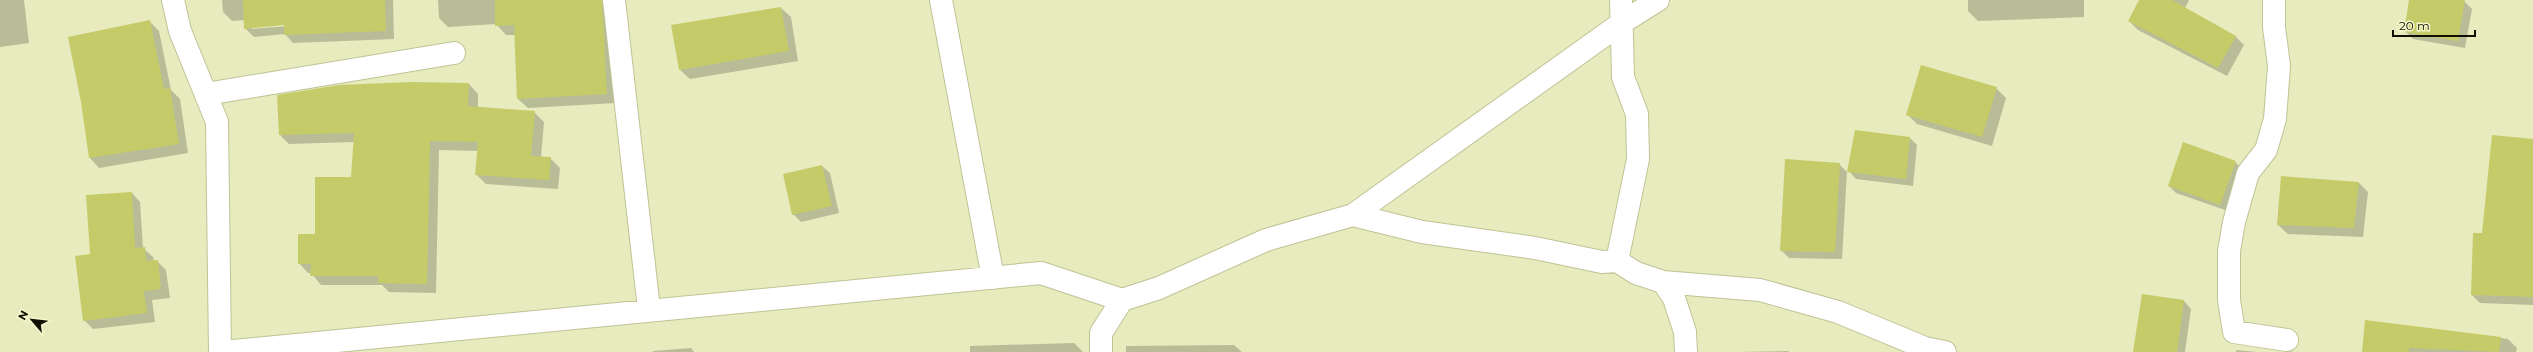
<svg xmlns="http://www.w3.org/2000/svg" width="2533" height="352" font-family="Montserrat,sans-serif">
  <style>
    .shadow { fill: #0003; fill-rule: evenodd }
    .building { fill: #c6cb6a }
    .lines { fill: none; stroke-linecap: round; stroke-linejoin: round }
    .street-casing { stroke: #bfc396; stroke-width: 24 }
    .street { stroke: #fff; stroke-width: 22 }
  </style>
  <rect width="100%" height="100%" fill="#e7ebbd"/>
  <path class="shadow" d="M0,0H24L29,43L0,47Z
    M222,0H393L394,39L293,43L285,34L254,37L245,28V20L232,21L223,12ZM288,24L289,26L252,29V27Z
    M438,0H611L616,103L528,108L518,99L516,35H506L496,24L448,27L439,18Z
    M1968,0H2084V17L1978,21L1968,11Z
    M2140,0H2189L2185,8L2235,36L2244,45L2227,76L2138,30L2129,21Z
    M2410,0L2464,1L2472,9L2465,48L2413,39L2405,31Z
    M781,8L791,17L798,61L690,79L680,70Z
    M149,21L159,31L171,90L180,99L188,153L99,168L90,158L82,102Z
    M469,84L478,94V108L534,112L544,122L541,157L550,158L560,168L558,189L486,184L476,174L478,151L439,150L436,293L389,292L382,285H321L311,273H308L299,263L352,178L354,142L289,144L280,135Z
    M1996,88L2006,98L1992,146L1917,124L1907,114Z
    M1910,138L1917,145L1913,186L1856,179L1849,171Z
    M2533,140V316V305L2480,303L2472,295L2483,234Z
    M2235,162L2243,170L2228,211L2176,193L2169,186Z
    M1839,164L1847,172L1842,259L1789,258L1781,250Z
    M822,166L830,173L839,213L801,222L793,214Z
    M2359,183L2368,192L2363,237L2288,234L2278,225Z
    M132,193L140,202L143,248L153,257L154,261H157L166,270L170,298L152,300L155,322L93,329L84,320L91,255Z
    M2142,296L2184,301L2191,309L2185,352H2134Z
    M2366,321L2508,339L2517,348L2516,352H2371Z
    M1074,343L1083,352H970V346Z
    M1234,345L1242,352H1126V346Z
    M691,348L694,352H653V351Z
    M2236,350L2257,352H2236Z
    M1788,351L1789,352H1736Z"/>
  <path class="building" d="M243,0H385L386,31L284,35V25L244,29Z
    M495,0H602L607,94L517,99L514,25L495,26Z
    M2139,0H2172L2236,36L2218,68L2128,21Z
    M2409,0H2465L2458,41L2404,32Z
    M781,7L789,51L679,70L671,25Z
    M150,20L164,89L170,88L179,144L89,158L81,102L68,37Z
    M1921,65L1997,87L1982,137L1906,115Z
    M411,82L469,83L468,106L535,111L531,156L551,157L549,180L475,175L478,142L430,141L427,284L378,283V276H310L311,264H298V234H315V177H351L354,133L279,135L277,95L339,85Z
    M1855,130L1910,137L1906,179L1847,172Z
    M2492,135L2533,139V297L2471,295L2473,233H2482Z
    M2183,142L2236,161L2220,205L2168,186Z
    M1785,159L1840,163L1835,252L1780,251Z
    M822,165L832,206L792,215L783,174Z
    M2281,176L2359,182L2354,228L2277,225Z
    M132,192L135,248L145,247L146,261L158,260L161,289L144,291L147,313L83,321L75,256L90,254L86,195Z
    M2142,294L2184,300L2177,352H2133Z
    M2365,320L2501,337L2499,352L2409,348V352H2362Z"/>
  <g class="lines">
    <g class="street-casing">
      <path id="street" d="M173,0L180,31L217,122L220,352
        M614,0L649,309
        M941,0L993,278
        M2274,0V27L2279,66L2275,119L2266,150L2248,173L2234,222L2229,251V300L2234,332L2287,340
        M206,94L454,53
        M1353,215L1623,22L1658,0
        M1617,261L1638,159L1637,114L1623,77L1621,0
        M1663,282L1760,290L1838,312L1925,348L1945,352
        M223,352L1041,273L1122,300
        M1101,352V333L1122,300L1159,288L1266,240L1353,215L1422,232L1535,248L1602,262L1617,261L1636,273L1663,282L1674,298L1685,332L1686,352"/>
    </g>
    <use href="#street" class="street"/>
  </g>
  <g transform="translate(32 320) rotate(298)" stroke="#f4f8ca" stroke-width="3" paint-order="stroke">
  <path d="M0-3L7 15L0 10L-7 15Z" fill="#0f1002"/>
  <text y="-6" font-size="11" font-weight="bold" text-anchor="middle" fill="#0f1002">N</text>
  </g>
  <path d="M2393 30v6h82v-6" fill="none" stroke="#0f1002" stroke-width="2"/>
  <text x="2399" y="30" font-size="12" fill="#0f1002" stroke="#f4f8ca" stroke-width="3" paint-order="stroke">20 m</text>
</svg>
